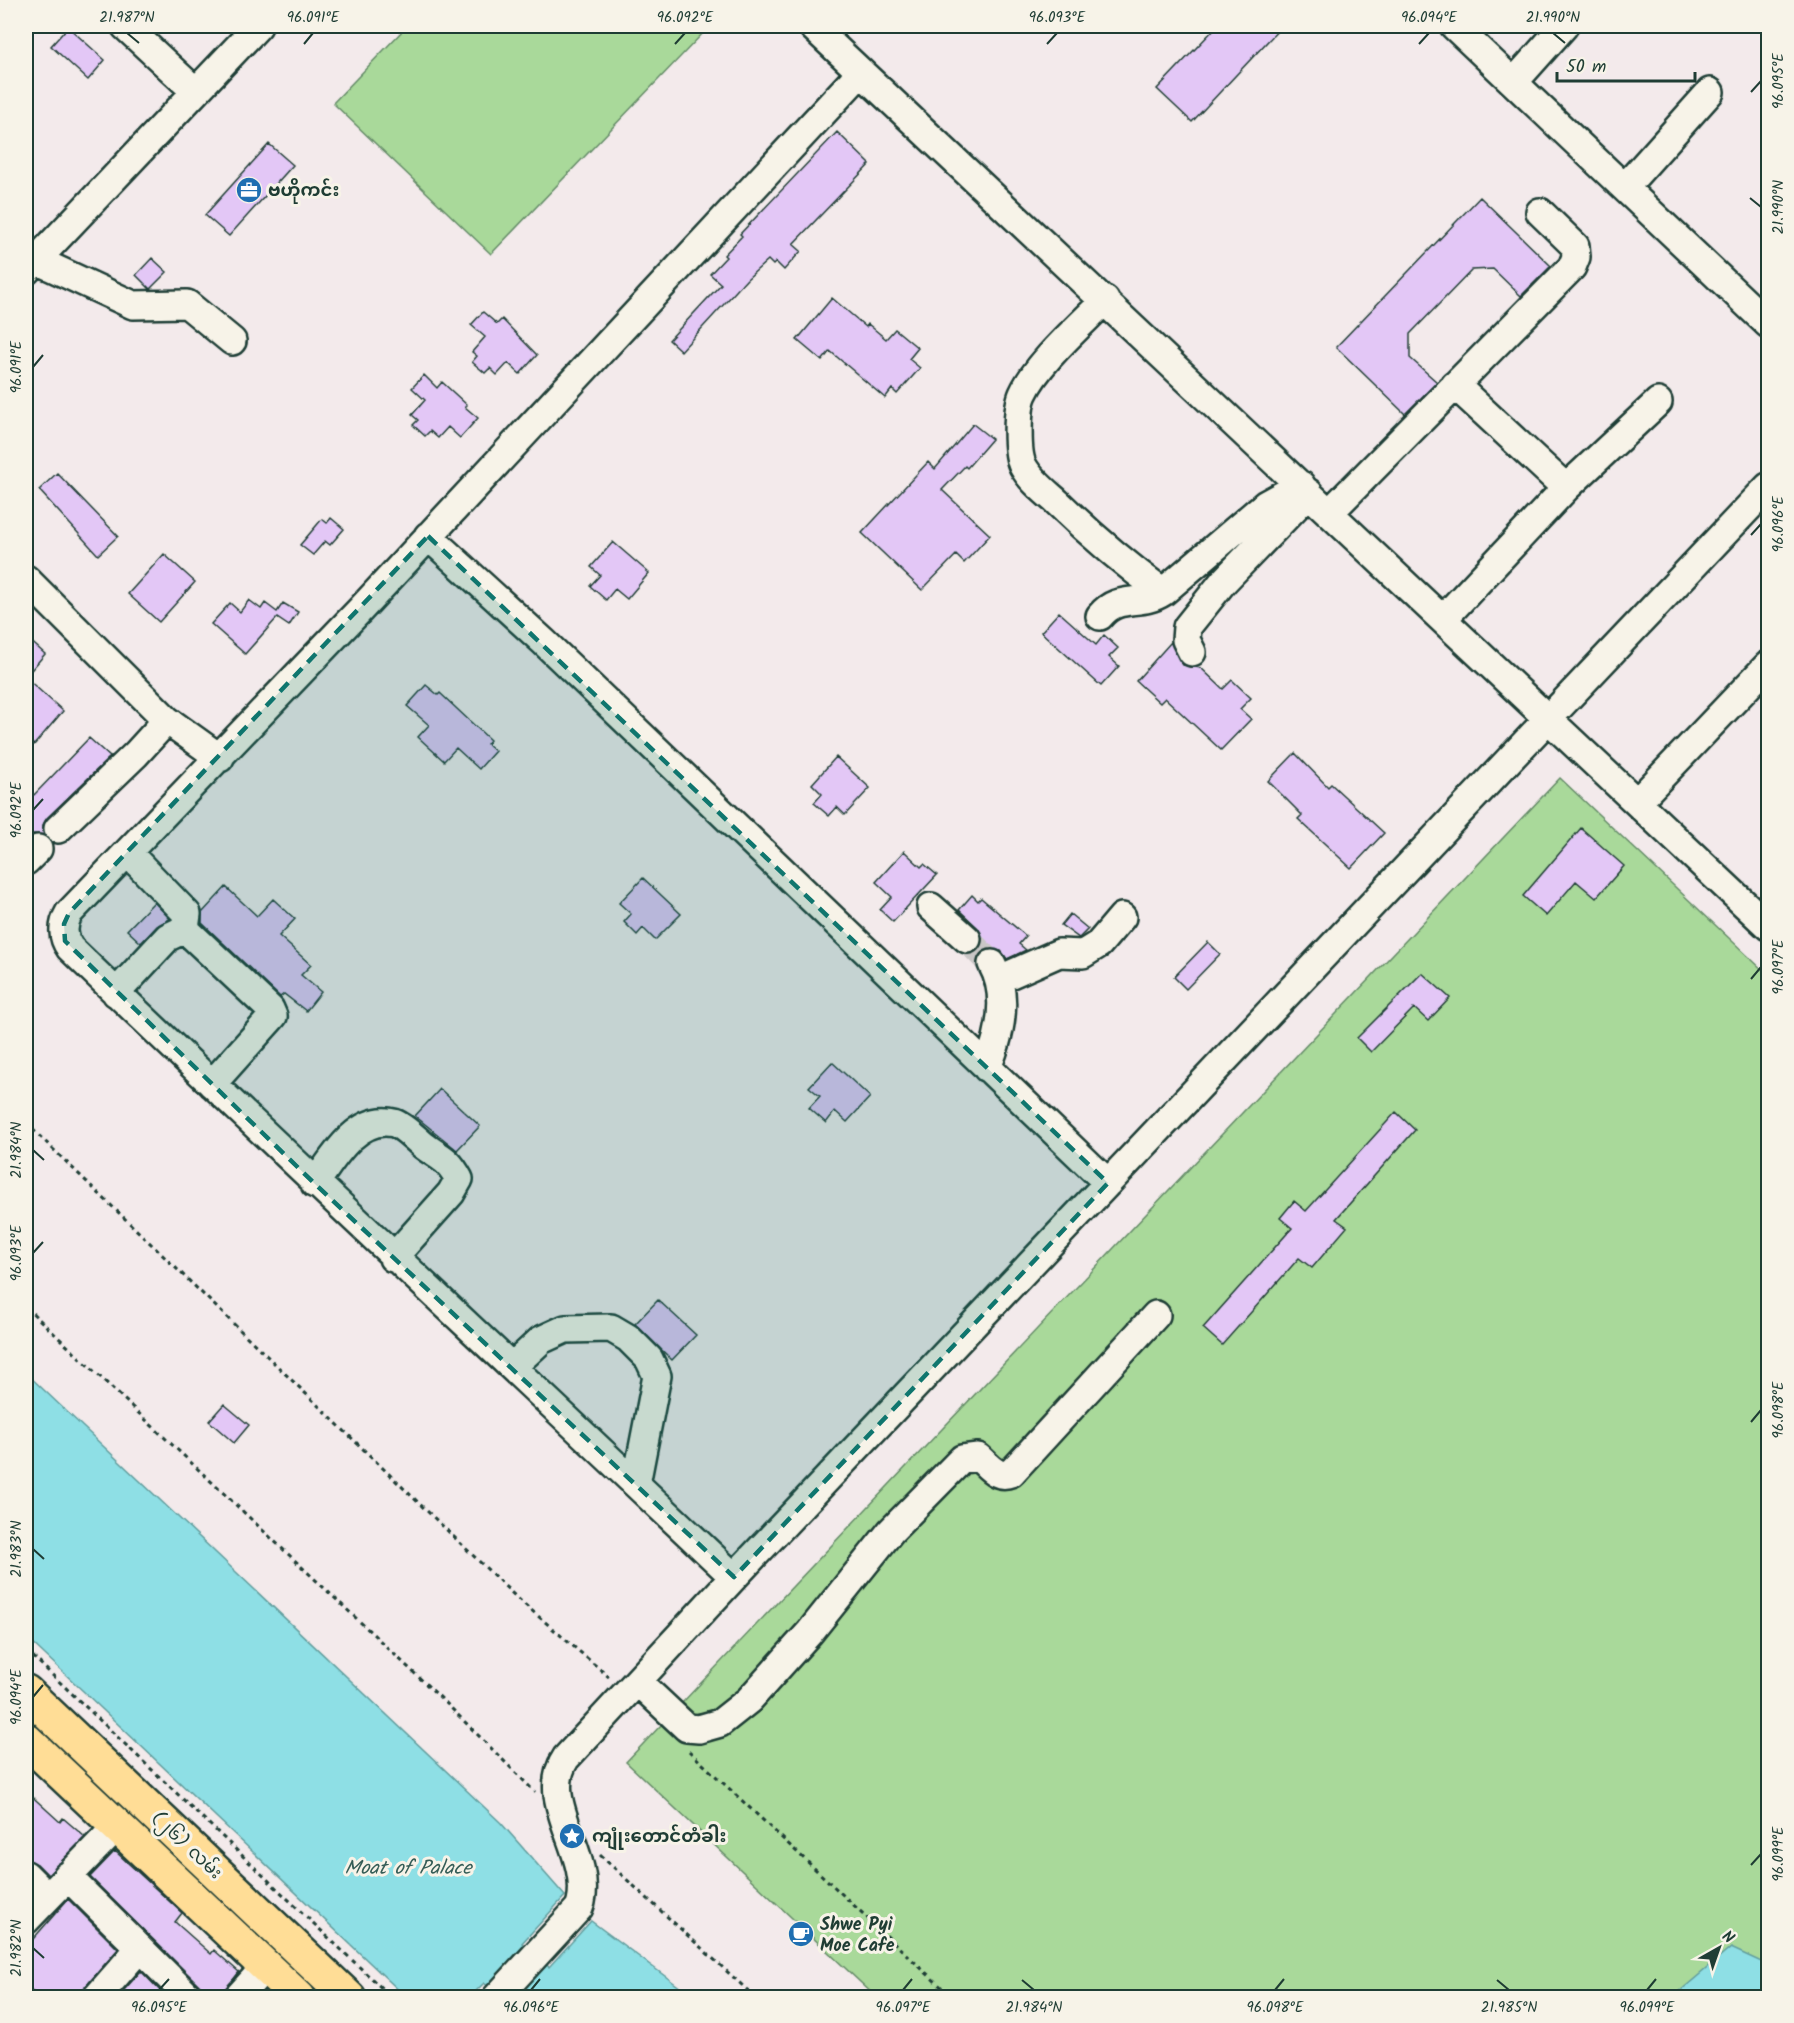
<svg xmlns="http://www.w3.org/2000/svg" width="1794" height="2023" font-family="Kalam,'Noto Sans Myanmar',sans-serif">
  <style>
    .green { fill: #a9d99a; stroke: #648b67; stroke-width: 1.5 }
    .water { fill: #8edfe5; stroke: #629e9e; stroke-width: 1.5 }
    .building { fill: #e3c7f6; stroke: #1f3d34; stroke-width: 1.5 }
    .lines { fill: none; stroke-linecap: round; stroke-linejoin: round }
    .minor-tunnel { stroke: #c9c7c6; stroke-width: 27; stroke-dasharray: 27 14; stroke-linecap: butt }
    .minor-casing { stroke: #1f3d34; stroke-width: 32 }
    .major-casing { stroke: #1f3d34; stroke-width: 38 }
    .path { stroke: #1f3d34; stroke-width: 3; stroke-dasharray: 4.5 4.5; stroke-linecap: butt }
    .minor { stroke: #f7f3e8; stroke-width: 27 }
    .major { stroke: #ffdd96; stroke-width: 33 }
    .marked { fill: #0f766e; fill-opacity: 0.2; stroke: #0f766e; stroke-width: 4.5; stroke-dasharray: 12 8; stroke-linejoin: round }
    .ticks { fill: none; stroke: #1f3d34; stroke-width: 2 }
    .labels { text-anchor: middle; stroke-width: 6; stroke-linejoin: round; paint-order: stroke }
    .poi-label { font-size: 18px; font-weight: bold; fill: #1f3d34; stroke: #f7f3e8; text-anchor: start }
    .street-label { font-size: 18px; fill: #1f3d34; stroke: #f7f3e8 }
    .water-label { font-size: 20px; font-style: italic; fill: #355d57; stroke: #f7f3e8 }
    .neatline { fill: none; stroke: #1f3d34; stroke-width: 2 }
    .ticks-label { font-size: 15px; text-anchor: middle; fill: #1f3d34 }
  </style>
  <rect width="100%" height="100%" fill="#f3eaeb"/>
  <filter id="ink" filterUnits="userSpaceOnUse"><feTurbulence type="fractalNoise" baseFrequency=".0167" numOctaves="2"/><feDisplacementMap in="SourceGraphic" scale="12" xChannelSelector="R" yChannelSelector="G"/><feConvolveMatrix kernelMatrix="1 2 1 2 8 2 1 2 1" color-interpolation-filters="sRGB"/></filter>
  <g filter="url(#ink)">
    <path class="green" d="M407,26H705L708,28L491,254L333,103Z
      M1560,778L1768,975V1997H876L626,1762Z"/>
    <path class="water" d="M26,1373L501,1823L565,1896L522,1943L549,1967L591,1921L693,1997H500L484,1983L470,1997H406L26,1637Z
      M1731,1948L1768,1965V1997H1673Z"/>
    <path class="building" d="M1217,26H1282L1192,122L1157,89Z
      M68,27L105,60L88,80L51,46Z
      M837,132L870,164L793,244L801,251L784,270L776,262L773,265L768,260L747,279L681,351L669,340L721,284L710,274L726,257L724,255L742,236L740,234Z
      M269,144L293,165L229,236L205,215Z
      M1480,197L1551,266L1521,296L1493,269L1472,270L1410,334V358L1437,382L1405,414L1336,347Z
      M152,258L167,272L150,289L136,275Z
      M832,298L866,327L868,324L886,339L895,329L918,348L909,359L920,368L897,394L892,389L885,398L830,351L822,361L797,340Z
      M483,312L497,324L502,319L537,355L520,374L508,363L497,375L490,368L485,373L472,362L477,356L472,352L485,337L471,325Z
      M424,375L437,388L442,382L467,405L465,407L478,418L460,438L448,427L438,438L430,431L425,436L413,425L418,420L412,415L425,400L412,388Z
      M973,424L992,439L967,468L965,466L942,490L990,535L964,563L956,555L922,590L862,533L928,462L935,469Z
      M57,473L118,536L98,555L39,490Z
      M331,518L344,529L330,545L325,541L313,555L300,545L322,519L327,523Z
      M613,542L649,573L627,599L615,589L606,600L590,586L600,575L591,567Z
      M164,554L195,582L159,622L128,594Z
      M249,600L261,609L265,603L277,612L283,603L298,612L289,626L277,618L245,654L211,624L230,603L240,612Z
      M1059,612L1096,645L1104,635L1118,648L1109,657L1119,666L1101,686L1041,632Z
      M26,637L45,654L26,676Z
      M1171,642L1183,665L1201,668L1223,689L1232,680L1251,698L1240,709L1251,719L1221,750L1165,698L1160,703L1136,681Z
      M26,678L63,711L34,745L26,738Z
      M426,685L438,695L440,693L490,740L487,744L495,751L479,769L456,748L444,761L418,737L429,725L407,706Z
      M89,738L110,757L47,818L43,825L44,835L34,834L27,838L26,786L34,795Z
      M1295,753L1328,787L1331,784L1384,833L1351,868L1298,819L1302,815L1268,781Z
      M836,757L870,788L845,815L837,807L829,816L814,803L822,794L812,784Z
      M1581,828L1624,866L1596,898L1576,881L1546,916L1523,896Z
      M904,851L921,867L924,864L937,875L893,922L880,910L892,897L876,882Z
      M643,878L681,914L655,940L643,928L637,935L624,922L631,914L619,903Z
      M226,887L257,916L273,899L295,919L279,936L311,965L301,975L321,992L306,1011L284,994L280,997L202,923V913Z
      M972,895L978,901L981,898L1026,936L1019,944L1026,950L1007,959L1001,951L986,949L977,962L968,954L978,950L982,942L978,928L959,910Z
      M154,902L170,919L157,926L141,943L127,930Z
      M1070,914L1088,929L1079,938L1061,925Z
      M1208,942L1220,954L1186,989L1174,977Z
      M1422,973L1450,998L1428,1021L1414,1008L1371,1052L1357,1038Z
      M832,1062L870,1097L847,1122L835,1111L826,1123L809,1108L820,1096L809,1087Z
      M440,1089L480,1126L457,1150L415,1116Z
      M1396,1112L1415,1130L1336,1219L1347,1227L1312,1268L1299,1258L1222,1345L1203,1328L1292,1228L1280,1218L1294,1201L1306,1211Z
      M658,1300L696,1335L672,1360L635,1324Z
      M224,1404L249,1425L234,1443L209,1421Z
      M26,1791L60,1822L63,1818L85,1837L48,1875L37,1864L26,1860Z
      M115,1851L182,1913L175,1922L211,1954L214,1950L239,1972L220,1998H205L201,1987L90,1877Z
      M68,1899L118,1949L84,1988L81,1998H39L26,1985V1947Z
      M141,1971L167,1998H117Z"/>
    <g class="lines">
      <path class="minor-tunnel" d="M967,939L991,964"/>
      <g class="minor-casing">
        <path id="minor" d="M125,26L195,91
          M812,26L1768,926
          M1454,26L1768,324
          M1514,82L1564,26
          M1625,187L1710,92
          M36,260L133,305L187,304L232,341
          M26,271L258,26
          M1105,300C1081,325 1037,363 1023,394C1017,407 1016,453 1023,466C1031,481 1046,492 1058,503C1091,535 1126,565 1163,592L1266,504L1301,485
          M1455,385L1566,488
          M1330,512L1572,267L1576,257L1575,246L1540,212
          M428,536L544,642L1108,1183
          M26,579L167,720L220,758
          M1100,616C1119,593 1140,607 1163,592
          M1443,619L1566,488L1658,402
          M1192,652L1186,640L1187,627L1223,582L1309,493
          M1638,801L1768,665
          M58,829L136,754L167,720
          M129,854L187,914L185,929L270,1009L273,1016L212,1084
          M26,861L38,849
          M931,907L967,939
          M1000,979L1059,953L1083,954L1099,944L1122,917
          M116,993L168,937L185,929
          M987,1068C1000,1036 1010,996 992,964
          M315,1184C332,1159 358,1114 394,1123C403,1126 415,1138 423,1145C441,1159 447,1157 459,1179L451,1193L393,1258
          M513,1366L541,1340L565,1329L611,1328L628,1338L649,1359L657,1376L636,1484
          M734,1577C513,1367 290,1160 70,948C62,937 62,925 69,913L360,610L861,72
          M638,1682L687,1728L699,1729L720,1723L749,1700L810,1632L891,1531L962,1459L978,1457C988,1465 996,1479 1011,1473L1156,1315
          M26,1875L48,1897
          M67,1876L190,1998
          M26,1920L117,1826
          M96,1998L139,1949
          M237,1998L266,1966
          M496,1998L579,1908L581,1902C592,1853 537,1800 566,1758L734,1577L1768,487"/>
      </g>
      <g class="major-casing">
        <path id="major" d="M26,1692L349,1998
          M26,1740L299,1998"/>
      </g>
      <path class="path" d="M26,1123L516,1597L609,1677
        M26,1307L444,1701L535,1792
        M26,1650L392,1998
        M689,1751L953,1998
        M600,1855L756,1998"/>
      <use href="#minor" class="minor"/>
      <use href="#major" class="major"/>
    </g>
  </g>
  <path class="marked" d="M428,536L1108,1183L734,1577L315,1184L65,941L64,924L69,913Z"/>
  <path class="ticks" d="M127,33L139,43M1553,33L1565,43M304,44L313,33M675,44L685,33M1047,44L1057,33M1419,44L1429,33M1751,92L1761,81M1750,198L1761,207M33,367L43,355M1751,535L1761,524M33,810L43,799M1751,979L1761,967M33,1150L44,1160M33,1253L43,1242M1751,1422L1761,1410M33,1549L44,1559M33,1697L43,1685M1751,1865L1761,1854M33,1948L44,1958M1022,1980L1034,1990M1497,1980L1509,1990M159,1990L169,1979M531,1990L540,1979M903,1990L912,1979M1275,1990L1284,1979M1647,1990L1656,1979"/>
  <defs>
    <g id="office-disc" transform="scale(1.35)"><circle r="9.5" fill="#1f6fb2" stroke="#f7f3e8"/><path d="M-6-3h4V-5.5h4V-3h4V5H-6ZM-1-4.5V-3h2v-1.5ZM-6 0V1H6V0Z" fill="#fff"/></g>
    <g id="sight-disc" transform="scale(1.35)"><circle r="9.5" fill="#1f6fb2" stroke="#f7f3e8"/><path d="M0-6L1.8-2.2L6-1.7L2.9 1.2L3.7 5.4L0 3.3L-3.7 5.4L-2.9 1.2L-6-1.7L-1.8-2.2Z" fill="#fff"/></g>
    <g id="cafe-disc" transform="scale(1.35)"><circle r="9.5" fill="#1f6fb2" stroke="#f7f3e8"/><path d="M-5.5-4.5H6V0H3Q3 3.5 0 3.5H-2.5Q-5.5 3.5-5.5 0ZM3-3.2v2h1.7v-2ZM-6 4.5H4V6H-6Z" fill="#fff"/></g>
  </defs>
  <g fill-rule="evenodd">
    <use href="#office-disc" x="249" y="190"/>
    <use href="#sight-disc" x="572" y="1836"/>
    <use href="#cafe-disc" x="801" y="1934"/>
  </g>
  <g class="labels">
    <g class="poi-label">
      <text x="268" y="196">ဗဟိုကင်း</text>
      <text x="592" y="1842">ကျုံးတောင်တံခါး</text>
      <text x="820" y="1930">Shwe Pyi<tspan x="820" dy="21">Moe Cafe</tspan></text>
    </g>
    <g class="street-label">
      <text transform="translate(187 1845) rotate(43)" y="6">(၂၆) လမ်း</text>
    </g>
    <g class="water-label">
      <text x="408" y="1874">Moat of Palace</text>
    </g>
  </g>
  <rect width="1794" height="2023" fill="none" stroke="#f7f3e8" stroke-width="66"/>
  <g transform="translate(1719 1948) rotate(40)" stroke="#f7f3e8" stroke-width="4.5" paint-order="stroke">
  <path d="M0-4.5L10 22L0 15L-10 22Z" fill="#1f3d34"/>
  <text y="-9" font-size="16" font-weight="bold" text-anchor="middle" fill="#1f3d34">N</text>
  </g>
  <path d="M1557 72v9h138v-9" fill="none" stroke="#1f3d34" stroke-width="3"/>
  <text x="1566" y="72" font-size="18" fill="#1f3d34" stroke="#f7f3e8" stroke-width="4.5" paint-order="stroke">50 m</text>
  <rect x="33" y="33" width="1728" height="1957" class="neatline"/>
  <g class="ticks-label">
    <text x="127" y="22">21.987°N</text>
    <text x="313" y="22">96.091°E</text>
    <text x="685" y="22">96.092°E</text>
    <text x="1057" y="22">96.093°E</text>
    <text x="1429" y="22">96.094°E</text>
    <text x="1553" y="22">21.990°N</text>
    <text transform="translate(1778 81) rotate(-90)" y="5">96.095°E</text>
    <text transform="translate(1778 207) rotate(-90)" y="5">21.990°N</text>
    <text transform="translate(16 367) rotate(-90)" y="5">96.091°E</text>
    <text transform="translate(1778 524) rotate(-90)" y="5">96.096°E</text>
    <text transform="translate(16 810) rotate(-90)" y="5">96.092°E</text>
    <text transform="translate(1778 967) rotate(-90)" y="5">96.097°E</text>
    <text transform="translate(16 1150) rotate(-90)" y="5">21.984°N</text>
    <text transform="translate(16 1253) rotate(-90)" y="5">96.093°E</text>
    <text transform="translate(1778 1410) rotate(-90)" y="5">96.098°E</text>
    <text transform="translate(16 1549) rotate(-90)" y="5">21.983°N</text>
    <text transform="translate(16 1697) rotate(-90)" y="5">96.094°E</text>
    <text transform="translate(1778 1854) rotate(-90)" y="5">96.099°E</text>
    <text transform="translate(16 1948) rotate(-90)" y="5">21.982°N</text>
    <text x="159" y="2012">96.095°E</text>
    <text x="531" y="2012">96.096°E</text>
    <text x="903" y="2012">96.097°E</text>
    <text x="1034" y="2012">21.984°N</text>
    <text x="1275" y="2012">96.098°E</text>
    <text x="1509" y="2012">21.985°N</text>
    <text x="1647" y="2012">96.099°E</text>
  </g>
</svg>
